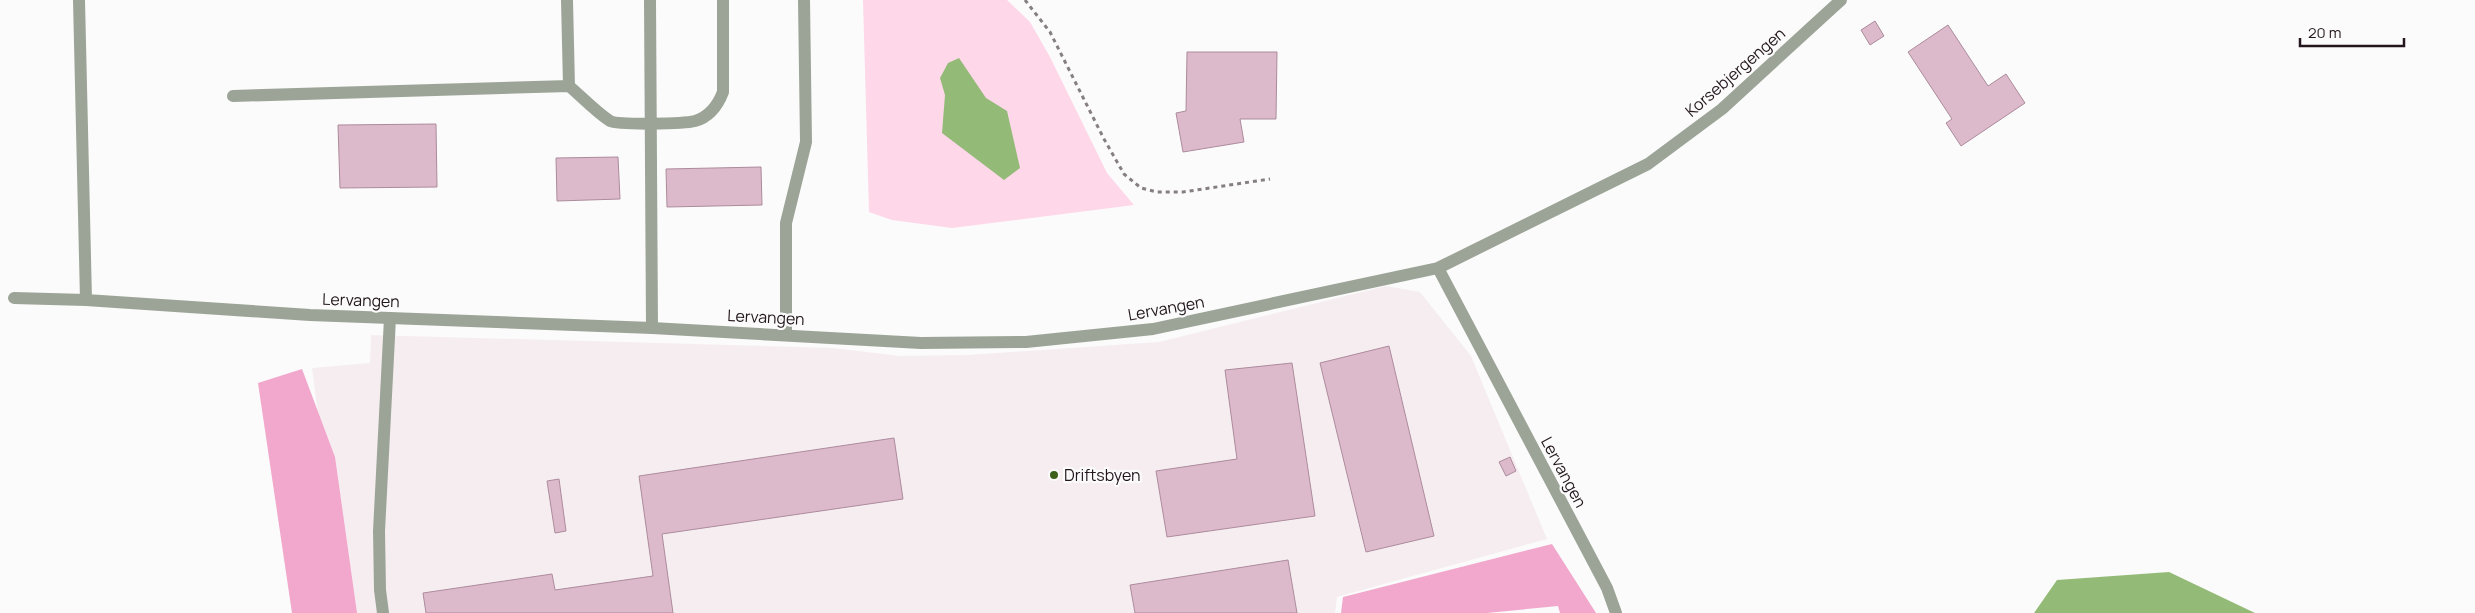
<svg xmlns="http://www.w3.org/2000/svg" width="2475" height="613" font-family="Manrope,sans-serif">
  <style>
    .built { fill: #f6edf1 }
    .green { fill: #fed7e9 }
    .forest { fill: #f2a7cc }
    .water { fill: #94ba78 }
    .building { fill: #ddbacb; stroke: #ac8b9b }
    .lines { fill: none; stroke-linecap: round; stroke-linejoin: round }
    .path { stroke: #857f82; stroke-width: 3; stroke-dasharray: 4 4; stroke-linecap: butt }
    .service { stroke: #9ca497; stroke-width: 12 }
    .minor { stroke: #9ca497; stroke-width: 12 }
    .poi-dot { fill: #3d611a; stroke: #fbfbfb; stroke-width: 2 }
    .labels { text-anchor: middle; stroke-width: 4.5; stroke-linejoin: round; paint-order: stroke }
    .street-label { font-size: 16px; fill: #22161c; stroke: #fbfbfb }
    .poi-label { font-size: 16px; fill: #22161c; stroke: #fbfbfb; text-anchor: start }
  </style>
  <rect width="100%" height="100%" fill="#fbfbfb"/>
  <path class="built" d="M1386,286L1420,292L1471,356L1547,539L1337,597L1335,613H344L312,368L370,363L371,335L833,348L900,356L968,355L1159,342Z"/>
  <path class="green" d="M863,0H1007L1030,22L1050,57L1107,173L1134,205L952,228L892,220L869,212Z"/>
  <path class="forest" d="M302,369L335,457L357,613H292L258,383Z
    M1552,544L1596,613H1560L1558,606L1487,613H1341L1343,597Z"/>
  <path class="water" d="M959,58L986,98L1007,111L1020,168L1004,180L942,133L945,95L940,78L948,63Z
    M2169,572L2255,613H2034L2057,580Z"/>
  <path class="building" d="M1875,21L1884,36L1870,45L1861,30Z
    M1948,25L1988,86L2006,74L2025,103L1961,146L1946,123L1952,119L1908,52Z
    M1187,52H1277L1276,119H1240L1244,142L1183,152L1176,113L1186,111Z
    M436,124L437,187L340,188L338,125Z
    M618,157L620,199L557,201L556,158Z
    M761,167L762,205L667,207L666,169Z
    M1389,346L1434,536L1366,552L1320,363Z
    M1292,363L1315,516L1167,537L1156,471L1237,459L1225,370Z
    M894,438L903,499L662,534L673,613H426L423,593L552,574L555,590L653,576L639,476Z
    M1510,457L1516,471L1506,476L1499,462Z
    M559,479L566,531L555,533L547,481Z
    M1288,560L1297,613H1135L1130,585Z"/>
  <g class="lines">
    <path class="path" d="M1025,0L1050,32L1104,139L1124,174L1141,188L1157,192H1183L1270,179"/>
    <path class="service" d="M650,0L652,328
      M569,86C582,97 596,112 610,121C618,125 684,124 695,121C709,117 718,105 723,92V0
      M233,96L569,86L567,0
      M786,335V223L806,142L804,0
      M383,613L380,590L379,531L390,318"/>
    <path class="minor" d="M79,0L86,300
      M1438,268L1607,588L1616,613
      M14,298L86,300L310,315L652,328L921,343L1026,342L1153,329L1438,268L1648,164L1722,109L1841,0"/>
  </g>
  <circle class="poi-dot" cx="1054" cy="475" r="5"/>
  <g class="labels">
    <g class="street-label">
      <text transform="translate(1735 72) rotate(-41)" y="6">Korsebjergengen</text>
      <text transform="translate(361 300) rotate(2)" y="6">Lervangen</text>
      <text transform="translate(1166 308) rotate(-10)" y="6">Lervangen</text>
      <text transform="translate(766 317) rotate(3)" y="6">Lervangen</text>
      <text transform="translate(1564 472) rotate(62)" y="6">Lervangen</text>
    </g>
    <g class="poi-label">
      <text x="1064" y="481">Driftsbyen</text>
    </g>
  </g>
  <path d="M2300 38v8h104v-8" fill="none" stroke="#22161c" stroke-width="2.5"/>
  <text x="2308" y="38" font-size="15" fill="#22161c" stroke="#fbfbfb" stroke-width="4" paint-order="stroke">20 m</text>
</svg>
